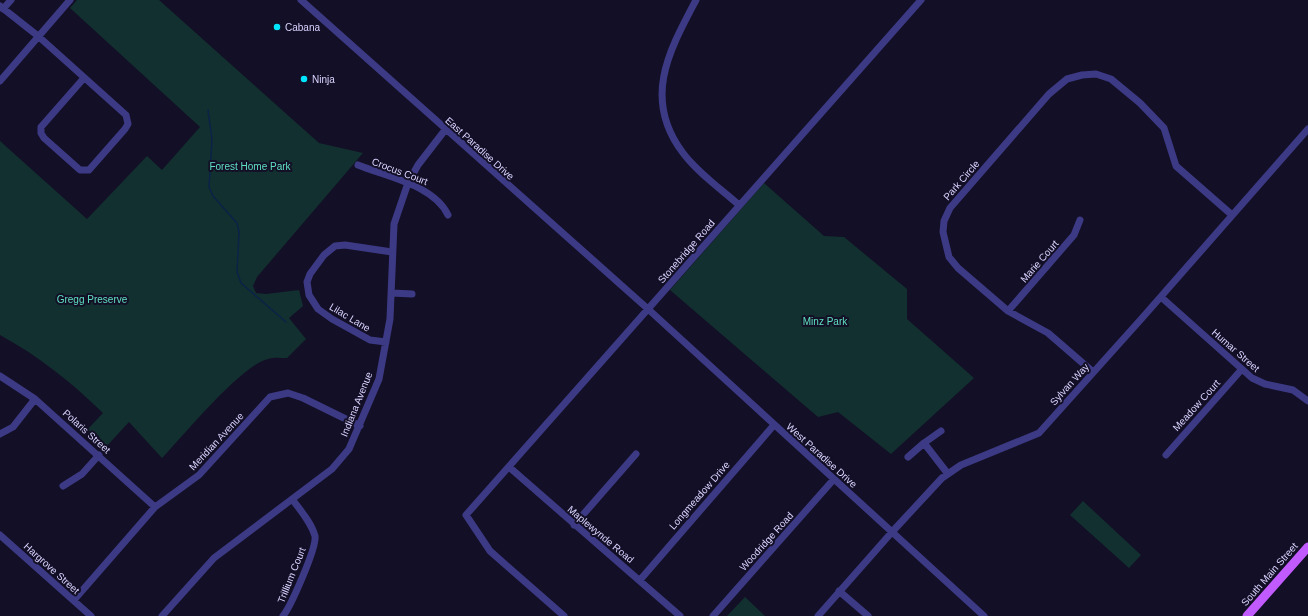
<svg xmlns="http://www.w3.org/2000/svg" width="1308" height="616" font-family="Arial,sans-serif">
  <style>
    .green { fill: #12302f }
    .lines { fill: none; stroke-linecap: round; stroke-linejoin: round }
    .stream { stroke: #0c2248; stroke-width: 1.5 }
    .minor { stroke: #3d3a85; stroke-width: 7 }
    .major { stroke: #c25bff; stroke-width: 9 }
    .poi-dot { fill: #00e5ff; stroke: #130f26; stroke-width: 1.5 }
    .labels { text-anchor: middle; stroke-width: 4; stroke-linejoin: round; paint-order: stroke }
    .poi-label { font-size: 10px; fill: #d9d4ff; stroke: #130f26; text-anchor: start }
    .street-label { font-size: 10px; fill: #d9d4ff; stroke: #130f26 }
    .park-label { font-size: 10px; fill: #5fe0c0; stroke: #130f26 }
  </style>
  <rect width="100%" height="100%" fill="#130f26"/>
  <path class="green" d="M77,0H159L319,143L363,153L257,277L253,286L256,293L266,294L299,290L303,306L289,318L306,339L287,358C281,358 274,357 268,359C241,365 184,435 162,458L129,422L105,448L86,431L103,413C71,382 40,357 0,335V141L87,219L147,156L162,170L200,127L70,8Z
    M764,183L824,236L844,237L907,289V319L974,378L891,454L838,412L818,417L670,290Z
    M1083,501L1141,555L1129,568L1070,515Z
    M745,597L765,616H727Z"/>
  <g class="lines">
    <path class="stream" d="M208,110L212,140L209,187L213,196L237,223L239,232L237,272L241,283L286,322"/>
    <path class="minor" d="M301,0L648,309L984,616
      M696,0C669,51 642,99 683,153C698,173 721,189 739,205
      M0,6L38,36L126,115L128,124L125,129L89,170H80L44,138L41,133V127L84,78
      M3,9L11,0
      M0,81L70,0
      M358,165C387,177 434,185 448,215
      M392,293L412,294
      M1161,297L1252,378L1265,384L1293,390L1308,401
      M1008,311L1074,235L1080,220
      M386,342L370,340L332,319L318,309L309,295L307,282L310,274L324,255L335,246L345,245L392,252
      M1093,372L1048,333L1008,311L958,268L949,257L943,232L944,221L950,208L1049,94L1067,79L1082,75L1096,74L1111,79L1140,103L1164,128L1176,166L1232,215
      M0,376L35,399L155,507
      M941,431L924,443L948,474
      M0,434L13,427L35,399
      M1166,455L1242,369
      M908,457L924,443
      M509,467L680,616
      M63,486L82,474L99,455
      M574,525L636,454
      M0,535L91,616
      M640,580L774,425
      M839,591L868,616
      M74,600L155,507L199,475L270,397L288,393L303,398L360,426
      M162,616L214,558L332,469L349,449L379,379L390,319L394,224L408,183L418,165L445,130
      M283,616C291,606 317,547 315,536C311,522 300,510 292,499
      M564,616L490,551L466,515L921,0
      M713,616L834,479
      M818,616L892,532L942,478L961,465L1039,433L1143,317L1308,129"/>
    <path class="major" d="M1247,616L1308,547"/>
  </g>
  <g class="poi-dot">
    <circle cx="277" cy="27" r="4"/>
    <circle cx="304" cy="79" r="4"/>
  </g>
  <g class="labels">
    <g class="poi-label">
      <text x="285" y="31">Cabana</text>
      <text x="312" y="83">Ninja</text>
    </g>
    <g class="street-label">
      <text transform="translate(480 148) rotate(42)" y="4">East Paradise Drive</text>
      <text transform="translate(400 171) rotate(21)" y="4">Crocus Court</text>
      <text transform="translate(961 180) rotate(-49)" y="4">Park Circle</text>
      <text transform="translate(686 251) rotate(-49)" y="4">Stonebridge Road</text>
      <text transform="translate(1039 261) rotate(-49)" y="4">Marie Court</text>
      <text transform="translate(350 317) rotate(31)" y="4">Lilac Lane</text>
      <text transform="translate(1236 350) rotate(41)" y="4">Humar Street</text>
      <text transform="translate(1069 384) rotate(-48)" y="4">Sylvan Way</text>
      <text transform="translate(356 404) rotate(-68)" y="4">Indiana Avenue</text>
      <text transform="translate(1196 405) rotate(-48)" y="4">Meadow Court</text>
      <text transform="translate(87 431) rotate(42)" y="4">Polaris Street</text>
      <text transform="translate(216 441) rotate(-47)" y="4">Meridian Avenue</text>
      <text transform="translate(822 455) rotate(42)" y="4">West Paradise Drive</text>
      <text transform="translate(699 495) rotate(-49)" y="4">Longmeadow Drive</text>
      <text transform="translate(601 534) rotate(40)" y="4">Maplewynde Road</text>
      <text transform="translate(766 541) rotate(-48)" y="4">Woodridge Road</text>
      <text transform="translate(52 568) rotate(42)" y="4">Hargrove Street</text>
      <text transform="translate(1269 574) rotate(-49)" y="4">South Main Street</text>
      <text transform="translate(291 575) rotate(-68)" y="4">Trillium Court</text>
    </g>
    <g class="park-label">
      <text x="250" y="170">Forest Home Park</text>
      <text x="92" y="303">Gregg Preserve</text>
      <text x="825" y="325">Minz Park</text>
    </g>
  </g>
</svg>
